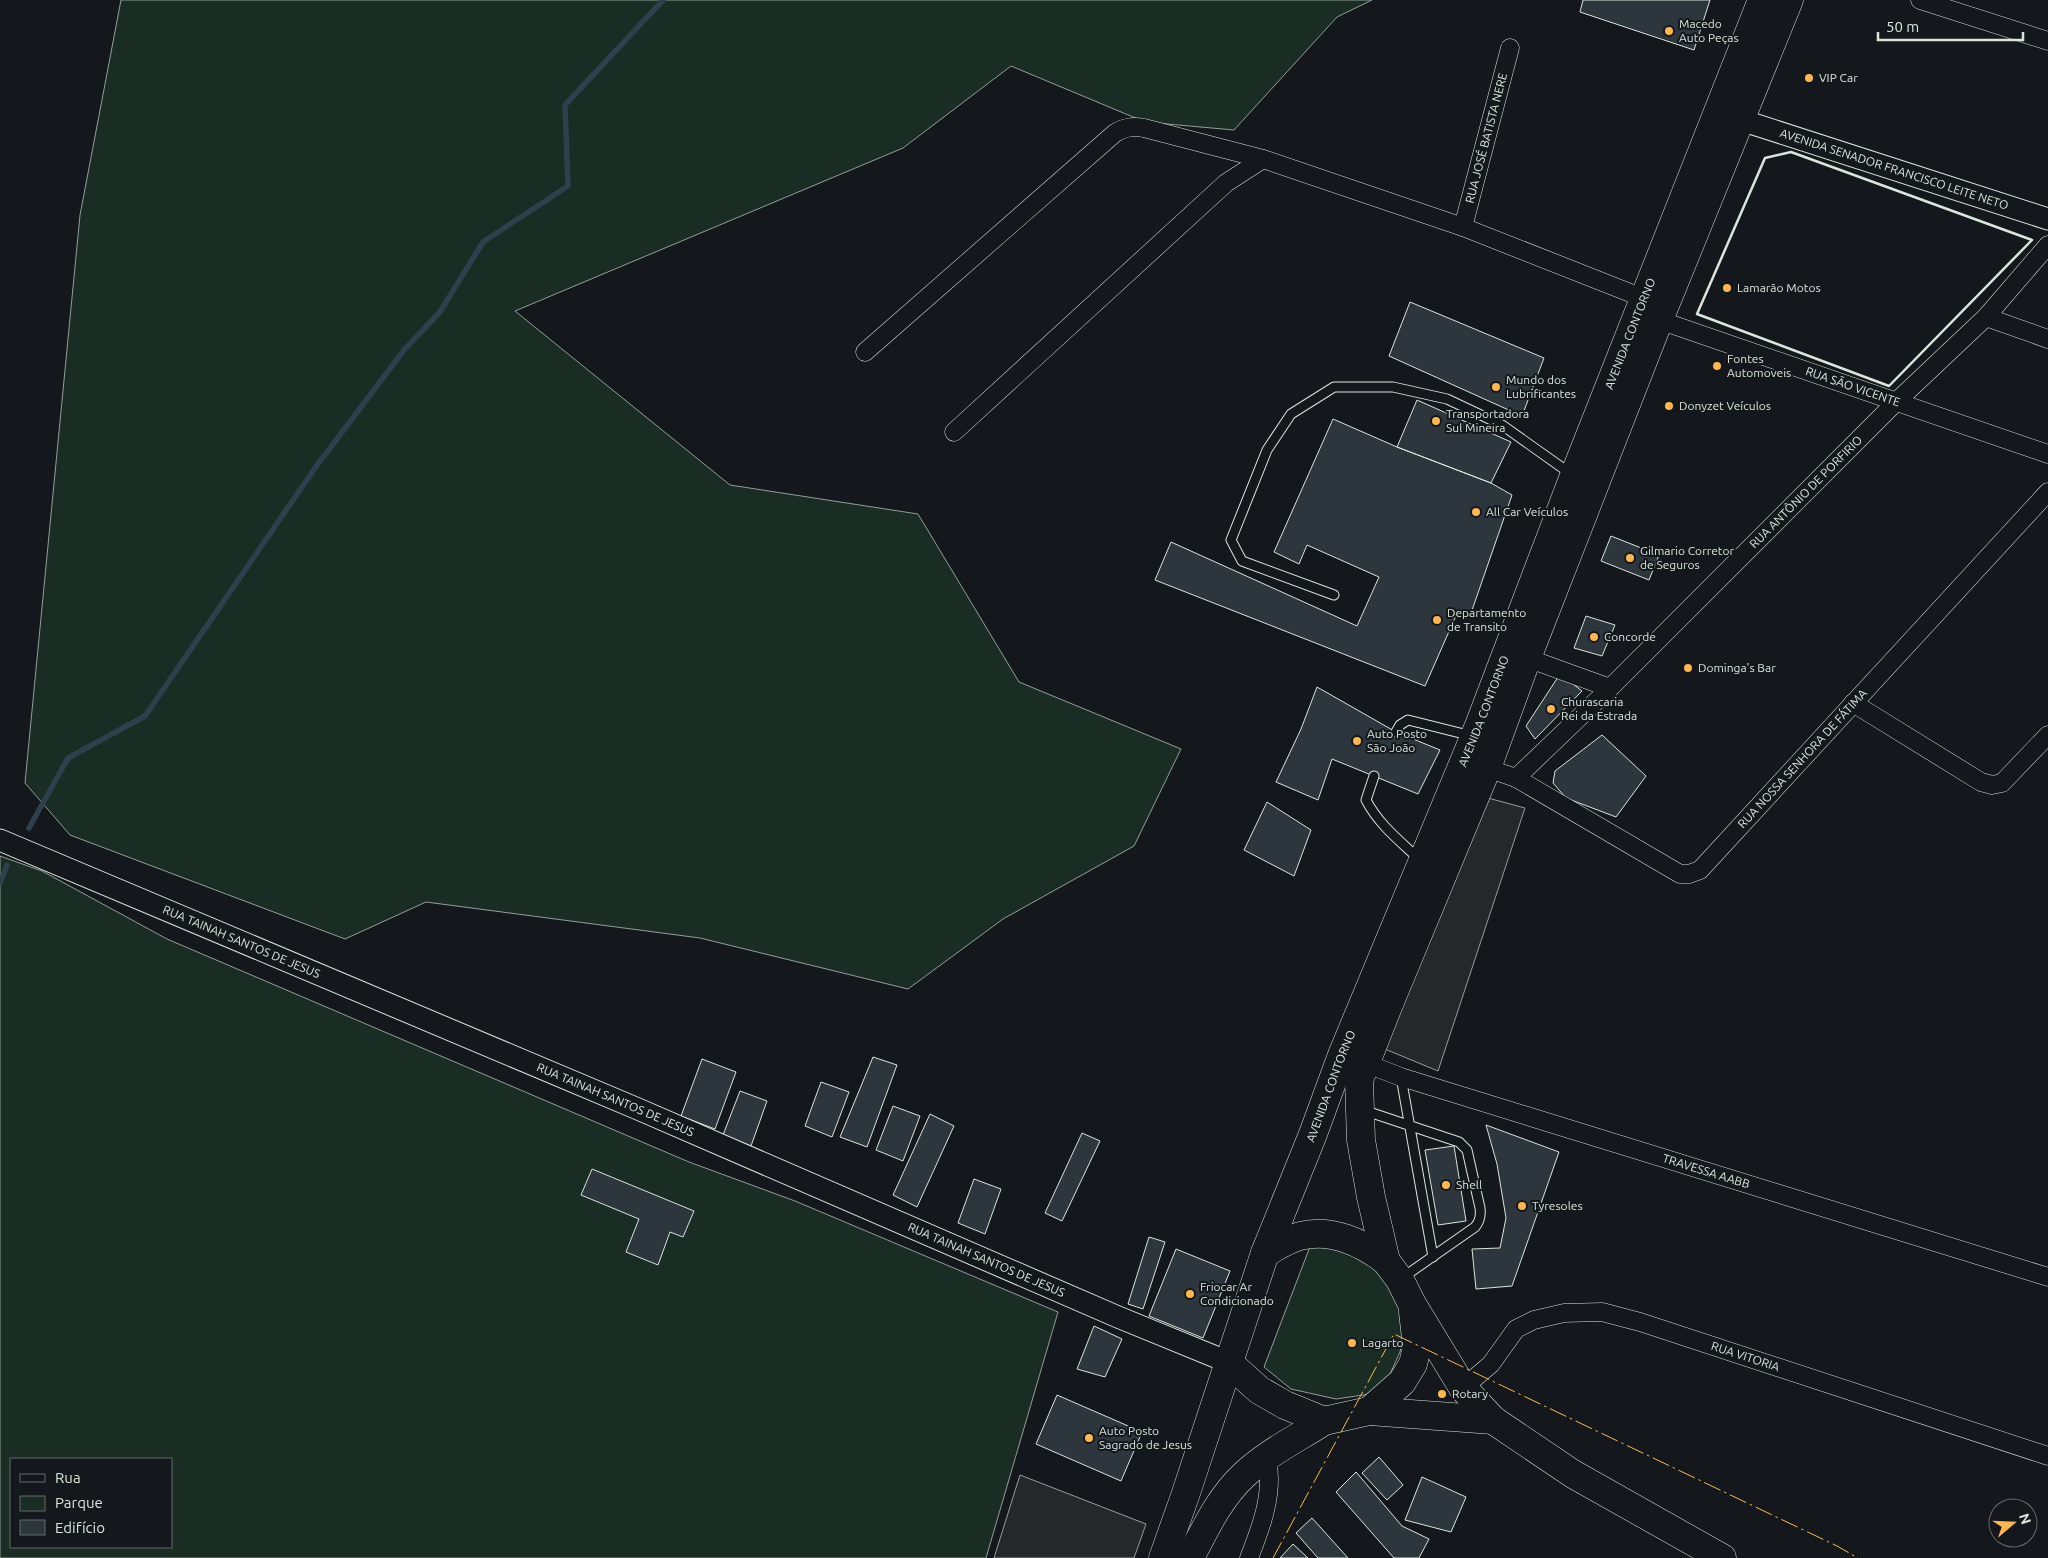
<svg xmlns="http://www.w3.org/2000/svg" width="2048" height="1558" font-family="Ubuntu,sans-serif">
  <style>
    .green { fill: #1a2d24; stroke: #939e99; fill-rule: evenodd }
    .parking { fill: #24282b; stroke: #939e99 }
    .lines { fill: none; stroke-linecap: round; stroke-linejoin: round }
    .stream { stroke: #2f3f4d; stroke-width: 5.5 }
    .building { fill: #2c363c; stroke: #d8e6dc }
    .service-casing { stroke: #d8e6dc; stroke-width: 11 }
    .minor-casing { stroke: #d8e6dc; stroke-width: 19 }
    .tertiary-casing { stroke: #d8e6dc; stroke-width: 23 }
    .primary-casing { stroke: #d8e6dc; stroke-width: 29 }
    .service { stroke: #14181c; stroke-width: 9 }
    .minor { stroke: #14181c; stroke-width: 18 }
    .tertiary { stroke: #14181c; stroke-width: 21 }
    .primary { stroke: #14181c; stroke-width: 28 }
    .wall { stroke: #d8e6dc; stroke-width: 2.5 }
    .power { stroke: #ffb74d; stroke-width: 1; stroke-dasharray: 18 4 2.5 4; stroke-linecap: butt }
    .poi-dot { fill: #ffb74d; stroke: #14181c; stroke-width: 2 }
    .labels { text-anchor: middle; stroke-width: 4; stroke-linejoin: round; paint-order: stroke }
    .poi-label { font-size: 12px; fill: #d8e6dc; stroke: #14181c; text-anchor: start }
    .street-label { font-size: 12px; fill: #d8e6dc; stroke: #14181c }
  </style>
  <rect width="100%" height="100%" fill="#14181c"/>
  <path class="green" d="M121,0H1372L1337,17L1234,130L1145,122L1011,66L903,148L515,311L730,485L918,514L1019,682L1181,749L1134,846L1003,919L908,989L700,938L426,902L345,939L70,835L25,783L80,215Z
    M0,856L42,871L167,939L689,1162L795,1201L1058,1312L986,1558H0ZM11,1459H171V1547H11Z
    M1311,1244L1354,1254L1374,1269L1393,1291L1405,1323L1400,1352L1390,1374L1370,1394L1336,1399L1291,1389L1264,1367Z"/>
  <path class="parking" d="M1488,798L1525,808L1438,1071L1380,1047Z
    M1020,1475L1146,1524L1134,1558H994Z"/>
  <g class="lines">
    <path class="stream" d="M29,828L68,758L145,716L315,468L404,350L440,312L483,242L568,186L565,105L663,0
      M0,883L7,865"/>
  </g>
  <path class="building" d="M1583,0H1710L1694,50L1580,12Z
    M1410,302L1544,358L1522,416L1389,356Z
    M1417,400L1511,442L1491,483L1397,447Z
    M1333,419L1397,447L1491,483L1512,495L1470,616L1458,611L1425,686L1155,580L1171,542L1357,626L1379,577L1307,545L1299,564L1274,552Z
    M1611,536L1659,555L1649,580L1601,561Z
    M1586,616L1615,625L1602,656L1574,648Z
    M1560,674L1582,691L1535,739L1526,726Z
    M1317,687L1396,732L1440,750L1418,794L1332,759L1318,800L1276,782L1301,729Z
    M1602,735L1646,776L1616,817L1566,798L1553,783L1555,771Z
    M1267,802L1311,830L1294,876L1244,850Z
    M873,1057L897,1065L867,1147L840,1137Z
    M702,1059L736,1072L715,1129L681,1116Z
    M821,1082L849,1092L832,1137L805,1126Z
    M740,1091L767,1101L751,1146L723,1135Z
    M893,1106L920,1116L903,1161L876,1150Z
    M930,1114L954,1126L917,1207L893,1195Z
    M1486,1125L1559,1152L1512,1286L1476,1289L1472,1249L1500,1248L1506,1218L1497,1164Z
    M1082,1133L1100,1141L1062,1221L1045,1213Z
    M1454,1146L1466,1221L1438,1225L1425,1150Z
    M592,1169L694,1211L683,1237L670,1232L658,1265L626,1252L639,1219L581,1195Z
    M974,1179L1001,1189L985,1234L958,1223Z
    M1149,1237L1165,1242L1143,1309L1128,1304Z
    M1176,1249L1230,1271L1203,1338L1149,1316Z
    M1094,1326L1122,1339L1105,1377L1077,1369Z
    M1057,1395L1142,1432L1121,1481L1036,1444Z
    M1379,1457L1403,1485L1387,1500L1362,1473Z
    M1356,1472L1402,1526L1429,1539L1419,1558H1394L1336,1492Z
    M1422,1477L1466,1497L1451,1532L1405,1520Z
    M1312,1518L1348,1558H1318L1296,1533Z
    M1293,1544L1308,1558H1280Z"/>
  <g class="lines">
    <g class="service-casing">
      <path id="service" d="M1334,595L1242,561L1231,540L1267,450L1291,414L1334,387H1393L1447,399L1502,425L1571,474
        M1396,732L1400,725L1408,720L1472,736
        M1374,776L1366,800C1379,825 1400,841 1420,860
        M1401,1077L1433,1257
        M1363,1110L1459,1142L1467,1150L1480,1208C1481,1216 1480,1221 1475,1227L1402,1278"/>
    </g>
    <g class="minor-casing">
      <g id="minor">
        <path d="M1920,0L2048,41"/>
        <path id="s1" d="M1463,227L1510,48"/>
        <path d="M1986,317L2048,339"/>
        <path id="s2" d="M1659,320L2048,454"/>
        <path d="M865,352L1115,133C1125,127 1132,126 1144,128L1263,159L1463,227L1643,298"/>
        <path d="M954,432L1226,183L1263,159"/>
        <path d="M1527,658L1610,688"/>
        <path d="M1853,703L1981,782L1992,785L2002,783L2048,735"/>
        <path id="s3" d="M1487,768L1516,778L1610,688L1897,401L1986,317L2048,245"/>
        <path id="s4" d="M1516,778L1680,874H1689L1700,870L2048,492"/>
        <path id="s5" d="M1365,1063L1401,1077L2048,1277"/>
        <path id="s6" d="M1463,1388L1491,1364L1516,1329L1534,1320L1564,1313L1602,1312L1640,1322L2048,1456"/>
        <path d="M1249,1558C1262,1525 1274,1493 1267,1458"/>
      </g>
    </g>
    <g class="tertiary-casing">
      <g id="tertiary">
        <path id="s7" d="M1741,120L2048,219"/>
        <path id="s8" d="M0,840L638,1109L1118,1317L1228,1362"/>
      </g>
    </g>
    <g class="primary-casing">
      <g id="primary">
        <path d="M1265,1253C1276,1247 1288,1239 1300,1236C1330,1228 1362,1242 1386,1261"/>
        <path d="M1228,1362L1259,1390L1285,1405L1324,1421L1369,1411L1402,1382L1413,1364L1417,1347L1413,1312"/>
        <path d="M1369,1411L1493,1420"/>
        <path id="s9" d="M1163,1558L1185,1496L1265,1253L1313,1134L1342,1055L1480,723L1574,476L1762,0"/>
        <path d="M1190,1558C1205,1529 1220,1497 1244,1475C1267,1453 1298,1438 1324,1421"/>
        <path d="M1722,1558L1573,1474L1493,1420L1463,1388L1412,1304L1400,1280L1386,1261L1371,1197L1361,1140L1359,1080L1389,1004L1487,768L1527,658L1659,320L1789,0"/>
      </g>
    </g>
    <use href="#service" class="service"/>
    <use href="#minor" class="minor"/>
    <use href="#tertiary" class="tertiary"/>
    <use href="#primary" class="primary"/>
    <path class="wall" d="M1791,152L2032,240L1889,386L1697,314L1765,158Z"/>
    <path class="power" d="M1273,1558L1394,1334L1837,1546L1858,1558"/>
  </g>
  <g class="poi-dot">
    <circle cx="1669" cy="31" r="5"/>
    <circle cx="1809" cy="78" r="5"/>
    <circle cx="1727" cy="288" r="5"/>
    <circle cx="1717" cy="366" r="5"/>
    <circle cx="1496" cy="387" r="5"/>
    <circle cx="1669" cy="406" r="5"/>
    <circle cx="1436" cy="421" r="5"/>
    <circle cx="1476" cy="512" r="5"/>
    <circle cx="1630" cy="558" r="5"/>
    <circle cx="1437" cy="620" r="5"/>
    <circle cx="1594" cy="637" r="5"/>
    <circle cx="1688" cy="668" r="5"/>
    <circle cx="1551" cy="709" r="5"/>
    <circle cx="1357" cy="741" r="5"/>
    <circle cx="1446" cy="1185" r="5"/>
    <circle cx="1522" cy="1206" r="5"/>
    <circle cx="1190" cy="1294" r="5"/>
    <circle cx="1352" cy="1343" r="5"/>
    <circle cx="1442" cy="1394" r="5"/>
    <circle cx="1089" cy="1438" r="5"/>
  </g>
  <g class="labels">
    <g class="poi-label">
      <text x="1679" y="28">Macedo<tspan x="1679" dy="14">Auto Peças</tspan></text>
      <text x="1819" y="82">VIP Car</text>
      <text x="1737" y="292">Lamarão Motos</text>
      <text x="1727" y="363">Fontes<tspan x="1727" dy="14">Automoveis</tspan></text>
      <text x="1506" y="384">Mundo dos<tspan x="1506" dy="14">Lubrificantes</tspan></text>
      <text x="1679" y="410">Donyzet Veículos</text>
      <text x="1446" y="418">Transportadora<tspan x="1446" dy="14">Sul Mineira</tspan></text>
      <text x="1486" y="516">All Car Veículos</text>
      <text x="1640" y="555">Gilmario Corretor<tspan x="1640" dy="14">de Seguros</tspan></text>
      <text x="1447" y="617">Departamento<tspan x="1447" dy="14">de Transito</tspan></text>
      <text x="1604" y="641">Concorde</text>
      <text x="1698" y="672">Dominga's Bar</text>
      <text x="1561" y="706">Churascaria<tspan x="1561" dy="14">Rei da Estrada</tspan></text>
      <text x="1367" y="738">Auto Posto<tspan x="1367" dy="14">São João</tspan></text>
      <text x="1456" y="1189">Shell</text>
      <text x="1532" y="1210">Tyresoles</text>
      <text x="1200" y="1291">Friocar Ar<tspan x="1200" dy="14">Condicionado</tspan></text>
      <text x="1362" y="1347">Lagarto</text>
      <text x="1452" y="1398">Rotary</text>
      <text x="1099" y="1435">Auto Posto<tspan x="1099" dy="14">Sagrado de Jesus</tspan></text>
    </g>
    <g class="street-label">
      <text dy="4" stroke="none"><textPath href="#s1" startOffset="92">RUA JOSÉ BATISTA NERE</textPath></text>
      <text dy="4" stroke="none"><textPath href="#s7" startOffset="161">AVENIDA SENADOR FRANCISCO LEITE NETO</textPath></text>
      <text dy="4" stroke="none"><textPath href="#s9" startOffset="1311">AVENIDA CONTORNO</textPath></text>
      <text dy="4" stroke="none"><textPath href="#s2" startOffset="205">RUA SÃO VICENTE</textPath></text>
      <text dy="4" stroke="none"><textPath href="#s3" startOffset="438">RUA ANTÔNIO DE PORFIRIO</textPath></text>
      <text dy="4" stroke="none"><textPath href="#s9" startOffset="906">AVENIDA CONTORNO</textPath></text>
      <text dy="4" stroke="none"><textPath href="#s4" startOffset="362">RUA NOSSA SENHORA DE FÁTIMA</textPath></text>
      <text dy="4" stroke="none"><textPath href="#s8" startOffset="262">RUA TAINAH SANTOS DE JESUS</textPath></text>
      <text dy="4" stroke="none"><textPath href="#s9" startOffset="501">AVENIDA CONTORNO</textPath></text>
      <text dy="4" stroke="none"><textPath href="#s8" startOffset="668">RUA TAINAH SANTOS DE JESUS</textPath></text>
      <text dy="4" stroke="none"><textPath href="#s5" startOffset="358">TRAVESSA AABB</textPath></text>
      <text dy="4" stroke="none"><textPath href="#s8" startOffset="1072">RUA TAINAH SANTOS DE JESUS</textPath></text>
      <text dy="4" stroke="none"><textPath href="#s6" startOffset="319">RUA VITORIA</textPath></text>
    </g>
  </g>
  <rect x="10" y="1458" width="162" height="90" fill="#14181c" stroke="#626a69"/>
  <rect x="20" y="1474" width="25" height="8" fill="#14181c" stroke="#626a69"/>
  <text x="55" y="1483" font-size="15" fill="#d8e6dc">Rua</text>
  <rect x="20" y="1496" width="25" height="15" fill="#1a2d24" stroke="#626a69"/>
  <text x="55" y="1508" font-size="15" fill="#d8e6dc">Parque</text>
  <rect x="20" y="1520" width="25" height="15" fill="#2c363c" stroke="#626a69"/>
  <text x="55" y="1533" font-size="15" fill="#d8e6dc">Edifício</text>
  <g transform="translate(2013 1523) rotate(71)"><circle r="24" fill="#14181c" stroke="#626a69"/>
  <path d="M0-4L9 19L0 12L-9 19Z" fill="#ffb74d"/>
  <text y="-8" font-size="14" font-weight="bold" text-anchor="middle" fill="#d8e6dc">N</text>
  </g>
  <path d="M1878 32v8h145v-8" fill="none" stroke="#d8e6dc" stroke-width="2.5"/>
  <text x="1886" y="32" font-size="15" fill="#d8e6dc" stroke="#14181c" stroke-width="4" paint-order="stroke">50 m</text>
</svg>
